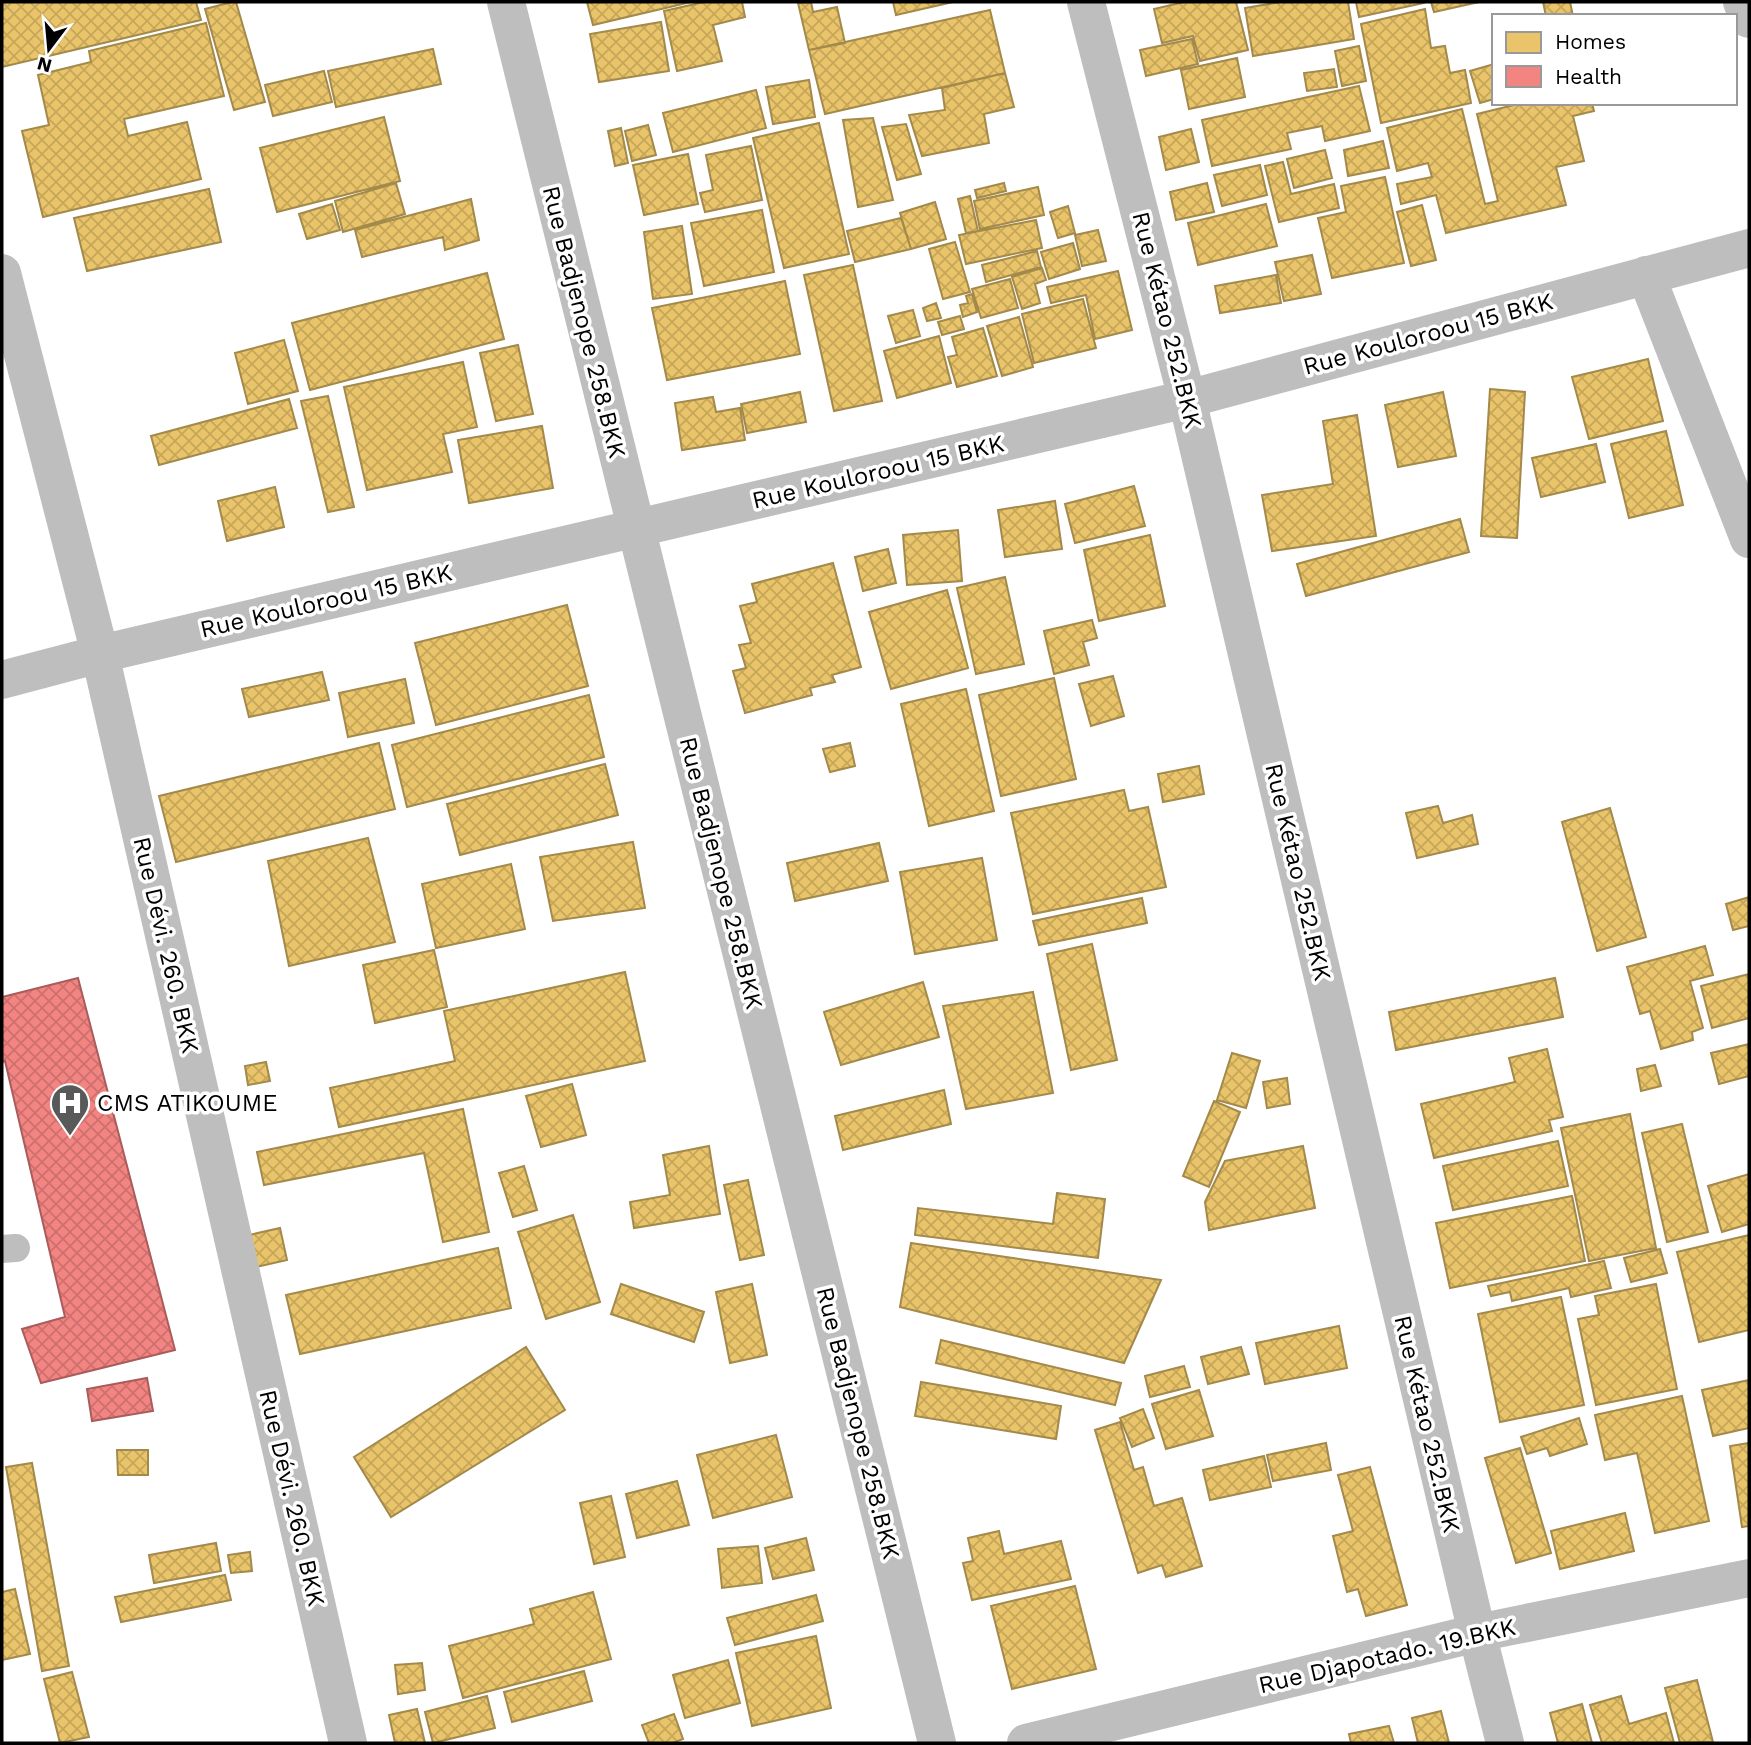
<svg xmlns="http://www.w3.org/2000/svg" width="1751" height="1745" font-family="'Work Sans',sans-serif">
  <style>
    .homes { fill: url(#homes-cross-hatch); stroke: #a3894a; stroke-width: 2 }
    .health { fill: url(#health-cross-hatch); stroke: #a95c5b; stroke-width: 2 }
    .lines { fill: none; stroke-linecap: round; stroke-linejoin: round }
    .lane { stroke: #bebebe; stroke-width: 28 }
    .street { stroke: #bebebe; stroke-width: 38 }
    .labels { text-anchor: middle; stroke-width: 7; stroke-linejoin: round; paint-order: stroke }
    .street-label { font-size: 24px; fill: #000; stroke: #fff }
    .poi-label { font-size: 24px; fill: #000; stroke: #fff; text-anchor: start }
  </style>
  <defs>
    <pattern id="homes-cross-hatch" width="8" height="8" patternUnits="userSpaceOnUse" patternTransform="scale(1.75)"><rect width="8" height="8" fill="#e9c46a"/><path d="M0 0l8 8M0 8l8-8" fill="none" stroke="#c6a75a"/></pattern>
    <pattern id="health-cross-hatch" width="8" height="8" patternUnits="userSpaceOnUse" patternTransform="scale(1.75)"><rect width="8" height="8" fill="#f28482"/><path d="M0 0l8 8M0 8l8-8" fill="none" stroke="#ce706e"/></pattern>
  </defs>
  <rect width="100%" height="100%" fill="#fff"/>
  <path class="homes" d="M2,2H196L201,20L2,67Z
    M232,2H236L265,102L234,110L205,9Z
    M587,2H691L593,25Z
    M704,2H742L745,17L713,25L722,61L677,71L664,11Z
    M811,2L813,12L837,7L845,43L809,50L798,3Z
    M893,2H953L896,15Z
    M1184,2H1236L1248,50L1200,61L1193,36L1162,43L1154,9Z
    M1280,2H1348L1354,39L1253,56L1245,8Z
    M1356,2H1424V3L1359,17Z
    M1431,2H1479L1434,12Z
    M1543,2H1570L1573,16H1546Z
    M1425,9L1431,48L1445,46L1450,73L1465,70L1471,103L1381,123L1361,24Z
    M990,10L1005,73L825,114L809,50Z
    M661,22L669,71L599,82L590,34Z
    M206,23L224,96L124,119L128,136L187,122L201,179L43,217L22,131L49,125L38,75L91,62L89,51Z
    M1192,39L1198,64L1146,76L1140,50Z
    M1359,46L1366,81L1342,86L1335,51Z
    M433,49L441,84L336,107L328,71Z
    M1237,58L1245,97L1189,109L1181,70Z
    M1494,64V99L1480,103L1470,71Z
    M1334,69L1337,87L1307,91L1304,73Z
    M324,71L332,102L273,116L265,85Z
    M1005,73L1014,107L984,114L989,143L922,156L909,115L945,110L942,88Z
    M809,80L815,117L773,124L766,87Z
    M1359,86L1370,131L1325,141L1322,126L1287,133L1291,149L1212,166L1202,120Z
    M756,90L766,128L673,152L663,113Z
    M1522,103H1592L1594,111L1573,116L1584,161L1556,167L1566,205L1446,233L1436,195L1401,204L1397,184L1432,177L1428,163L1397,171L1387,128L1462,109L1485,204L1498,201L1477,114Z
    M384,117L400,181L277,212L260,148Z
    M873,118L893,200L858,207L843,120Z
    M819,123L849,254L784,268L753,138Z
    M906,124L921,174L897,180L882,127Z
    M648,125L656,155L632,161L625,131Z
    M621,128L628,163L615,166L608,131Z
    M1191,129L1199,162L1166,170L1159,137Z
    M1383,141L1389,168L1348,176L1344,150Z
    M751,146L762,200L705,212L700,193L713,190L706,155Z
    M1325,150L1332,178L1294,188L1287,159Z
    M688,154L698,204L644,215L633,165Z
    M1283,162L1291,194L1334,184L1339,208L1279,222L1265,166Z
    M1260,165L1267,195L1222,206L1214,175Z
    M1385,177L1404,263L1332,278L1318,218L1346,212L1341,186Z
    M396,183L405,214L343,232L335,201Z
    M1004,183L1006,191L977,198L975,190Z
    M1207,183L1214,212L1176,220L1170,192Z
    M1038,187L1044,215L980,229L974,201Z
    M209,189L221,242L87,271L74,218Z
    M970,196L978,231L966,233L958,199Z
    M471,199L479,240L445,250L443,237L362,257L355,230Z
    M935,202L946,239L911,249L900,213Z
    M332,204L340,230L307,239L299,214Z
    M1266,204L1277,246L1198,265L1188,223Z
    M1422,205L1436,260L1411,266L1397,212Z
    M1068,206L1075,233L1058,238L1050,212Z
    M762,210L774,272L704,286L691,223Z
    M901,218L911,249L855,262L847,231Z
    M1036,220L1042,248L966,264L959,235Z
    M682,226L692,294L653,299L644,232Z
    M1098,230L1106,261L1082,266L1075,235Z
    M955,242L970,292L943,299L929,249Z
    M1073,243L1080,269L1049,279L1041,252Z
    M1037,251L1041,267L986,282L982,265Z
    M1312,255L1321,294L1284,301L1275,262Z
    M853,265L882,401L834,411L804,275Z
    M1042,268L1046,280L1035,284L1040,303L1022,309L1012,277Z
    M1118,271L1132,330L1095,339L1086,295L1051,303L1047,287Z
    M487,273L504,339L310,390L292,323Z
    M1276,275L1281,303L1220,313L1215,286Z
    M1010,279L1018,308L981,318L972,289Z
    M785,281L800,354L667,380L652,308Z
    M972,294L977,312L963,317L960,305L968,303L966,296Z
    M1083,299L1096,348L1034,363L1022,314Z
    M936,303L941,318L927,321L923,308Z
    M913,310L920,336L896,343L888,316Z
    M960,316L964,329L942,335L938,322Z
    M1019,317L1033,367L1002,376L987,326Z
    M983,328L997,376L957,387L948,357L957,355L952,337Z
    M939,336L951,383L897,398L884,351Z
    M284,340L298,391L248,404L235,353Z
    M518,345L533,414L496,421L480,353Z
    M1648,359L1663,421L1589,439L1572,377Z
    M463,362L477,427L443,434L452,472L367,490L344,387Z
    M1490,389L1525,392L1517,538L1481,536Z
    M800,392L806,422L747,433L741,404Z
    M1443,392L1456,456L1398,467L1385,405Z
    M328,396L354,507L328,512L301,401Z
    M713,397L716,412L740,408L745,440L682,450L675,403Z
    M289,399L297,428L159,465L151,436Z
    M1357,415L1376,536L1272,551L1262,495L1333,484L1323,421Z
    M542,426L553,488L469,503L458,440Z
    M1666,431L1683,505L1629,518L1611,444Z
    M1596,444L1605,482L1541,497L1532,458Z
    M1134,486L1145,526L1075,543L1065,504Z
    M275,487L284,527L227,541L218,501Z
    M1055,501L1062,549L1005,557L998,510Z
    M1460,519L1469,552L1306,596L1297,564Z
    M958,530L962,581L907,585L903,535Z
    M1150,535L1165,606L1099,621L1084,550Z
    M888,549L896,583L863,591L855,557Z
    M833,563L861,667L832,675L835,682L810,688L812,695L745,713L733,671L746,668L739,645L751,643L740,606L757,602L752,584Z
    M1005,577L1024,664L976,674L957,588Z
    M947,590L968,668L891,689L869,612Z
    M567,605L588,686L436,725L415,643Z
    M1092,620L1097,638L1083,642L1089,665L1054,674L1044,631Z
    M322,672L329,700L249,717L242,689Z
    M1113,676L1124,716L1091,726L1079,684Z
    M1054,678L1076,779L1001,796L979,695Z
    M405,679L414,723L348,737L339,693Z
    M966,689L994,811L929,826L901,704Z
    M589,695L604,757L407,807L392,745Z
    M379,743L395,809L176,862L159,796Z
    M850,743L855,766L830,772L823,749Z
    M605,764L618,815L460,855L447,804Z
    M1199,766L1204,794L1163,802L1158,774Z
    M1124,790L1129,811L1148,807L1166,887L1033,914L1011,813Z
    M1438,806L1443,823L1472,815L1478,844L1417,858L1406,813Z
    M1610,808L1646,937L1597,951L1562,822Z
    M368,838L395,942L289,966L268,861Z
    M633,842L645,908L553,921L540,857Z
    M879,843L888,881L795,901L787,863Z
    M982,858L997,940L915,954L900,872Z
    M511,864L525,929L436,948L422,884Z
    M1749,897V926L1733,930L1726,904Z
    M1142,898L1147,923L1039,945L1033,921Z
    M1092,944L1117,1060L1071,1070L1047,954Z
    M1705,946L1713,975L1690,981L1703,1028L1692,1032L1693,1040L1661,1049L1650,1011L1640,1014L1627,967Z
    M434,950L447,1007L375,1023L363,965Z
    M625,972L645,1061L339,1127L330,1088L455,1061L444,1011Z
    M1749,974V1018L1712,1028L1701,986Z
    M1555,978L1563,1017L1396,1050L1389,1012Z
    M923,982L939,1037L841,1065L824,1012Z
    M1033,992L1053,1093L966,1109L943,1006Z
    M1749,1044V1076L1719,1084L1711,1053Z
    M1547,1049L1563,1117L1549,1120L1552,1131L1434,1158L1421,1104L1515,1082L1509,1058Z
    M1232,1053L1260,1061L1246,1108L1217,1100Z
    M266,1062L270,1081L248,1085L245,1066Z
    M1655,1065L1661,1086L1641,1091L1637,1069Z
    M1287,1078L1290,1104L1267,1108L1263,1082Z
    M572,1084L586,1135L541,1147L526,1096Z
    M944,1090L951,1124L843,1150L835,1116Z
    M1214,1101L1240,1112L1209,1187L1183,1176Z
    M463,1109L489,1232L443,1242L424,1153L264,1185L257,1152Z
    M1630,1114L1656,1248L1589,1261L1561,1128Z
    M1682,1124L1708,1232L1667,1242L1642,1133Z
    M1558,1141L1568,1186L1453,1210L1443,1166Z
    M709,1146L720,1214L634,1228L630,1202L670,1195L663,1155Z
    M1303,1146L1315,1208L1209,1230L1205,1202L1225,1161Z
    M524,1166L537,1210L513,1217L499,1173Z
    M1749,1174V1224L1722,1232L1708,1186Z
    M748,1180L764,1255L740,1260L724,1185Z
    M1057,1193L1105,1199L1098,1258L915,1235L918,1208L1053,1224Z
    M1572,1196L1585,1261L1450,1288L1436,1223Z
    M573,1215L600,1302L546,1319L518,1232Z
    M280,1228L287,1260L256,1267L249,1235Z
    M1749,1235V1330L1699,1342L1677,1252Z
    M911,1243L1161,1280L1124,1363L900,1307Z
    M498,1248L511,1308L300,1354L286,1295Z
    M1660,1249L1667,1273L1631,1282L1624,1258Z
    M1604,1261L1611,1288L1571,1297L1569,1288L1512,1301L1510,1292L1491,1296L1488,1286Z
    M621,1284L704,1312L694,1342L611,1314Z
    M752,1284L767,1355L730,1363L716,1292Z
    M1656,1284L1677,1389L1596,1405L1578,1319L1599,1315L1595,1296Z
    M1561,1297L1584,1405L1500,1422L1478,1314Z
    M1339,1326L1347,1368L1265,1384L1256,1343Z
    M941,1340L1121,1383L1115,1405L936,1363Z
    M526,1347L565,1410L391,1517L354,1457Z
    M1241,1347L1249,1374L1208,1384L1201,1357Z
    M1184,1366L1190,1387L1150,1397L1145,1376Z
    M1749,1380V1428L1713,1436L1702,1390Z
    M921,1382L1061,1406L1056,1439L915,1416Z
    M1199,1390L1213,1436L1166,1449L1152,1404Z
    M1682,1396L1709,1521L1655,1533L1637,1453L1605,1460L1595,1415Z
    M1143,1409L1154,1438L1132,1447L1120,1418Z
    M1579,1418L1587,1444L1550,1456L1547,1448L1527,1454L1521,1437Z
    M1120,1422L1134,1470L1143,1467L1154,1506L1182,1498L1202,1566L1166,1577L1162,1565L1138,1573L1095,1430Z
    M776,1435L792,1497L713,1518L697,1455Z
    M1326,1443L1331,1470L1273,1481L1267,1455Z
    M1749,1443V1526L1742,1527L1730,1446Z
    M1520,1448L1551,1553L1516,1563L1485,1458Z
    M117,1450H148V1475H118Z
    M1264,1456L1271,1487L1210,1500L1203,1470Z
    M32,1463L69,1666L42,1671L6,1467Z
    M1370,1467L1407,1605L1366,1616L1358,1589L1347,1592L1333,1536L1353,1531L1338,1475Z
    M677,1481L689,1525L637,1538L626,1494Z
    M611,1496L625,1557L594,1564L580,1503Z
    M1625,1513L1634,1551L1560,1569L1551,1531Z
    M999,1531L1004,1554L1061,1541L1071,1579L972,1600L963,1563L973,1561L968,1538Z
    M806,1538L814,1570L773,1579L765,1548Z
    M216,1543L221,1571L154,1583L149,1555Z
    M758,1546L762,1583L722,1588L718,1549Z
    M250,1552L252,1571L231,1573L228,1555Z
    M225,1575L231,1600L121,1622L115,1597Z
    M1075,1586L1096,1669L1012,1689L991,1606Z
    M15,1589L30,1654L2,1660V1592Z
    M593,1592L611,1659L463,1698L449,1646L534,1624L530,1609Z
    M816,1595L823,1621L735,1645L727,1618Z
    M816,1636L831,1708L752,1726L736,1653Z
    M728,1660L740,1703L685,1718L673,1675Z
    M422,1663L425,1690L398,1694L395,1665Z
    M584,1671L592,1701L512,1722L504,1692Z
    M72,1672L89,1737L60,1743L44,1679Z
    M1697,1680L1713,1742L1680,1743L1665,1688Z
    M487,1696L495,1728L433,1743L425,1712Z
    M1621,1696L1629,1724L1666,1713L1674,1743H1602L1590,1705Z
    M1582,1704L1592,1743H1558L1550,1713Z
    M417,1709L425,1743H395L389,1715Z
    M1441,1711L1449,1743H1418L1412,1718Z
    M674,1714L683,1739L673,1743H649L642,1725Z
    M1389,1726L1394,1743H1351L1349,1734Z"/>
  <path class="health" d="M78,978L175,1350L41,1383L22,1329L65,1317L5,1061L2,1062V997Z
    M147,1378L153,1411L92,1421L87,1389Z"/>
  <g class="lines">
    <path class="lane" d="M2,1249L16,1248"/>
    <path class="street" d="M506,2L937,1743
      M1086,2L1187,399L1477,1633L1505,1743
      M1742,2L1749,19
      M2,273L100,654L348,1743
      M1646,275L1749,539
      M2,680L100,654L1187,399L1749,248
      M1026,1743L1477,1633L1749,1578"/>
  </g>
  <defs>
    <g id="hospital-pin" transform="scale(2.0125)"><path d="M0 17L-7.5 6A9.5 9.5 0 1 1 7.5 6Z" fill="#595959" stroke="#fff"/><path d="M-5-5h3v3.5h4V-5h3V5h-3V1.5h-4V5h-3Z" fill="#fff"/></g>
  </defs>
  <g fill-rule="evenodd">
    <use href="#hospital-pin" x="70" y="1103"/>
  </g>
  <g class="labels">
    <g class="street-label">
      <text transform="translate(1167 320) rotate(76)" y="8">Rue Kétao 252.BKK</text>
      <text transform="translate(584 322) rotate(76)" y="8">Rue Badjenope 258.BKK</text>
      <text transform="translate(1428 334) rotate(-15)" y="8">Rue Kouloroou 15 BKK</text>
      <text transform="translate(878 472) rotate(-13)" y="8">Rue Kouloroou 15 BKK</text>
      <text transform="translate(326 601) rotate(-13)" y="8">Rue Kouloroou 15 BKK</text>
      <text transform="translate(1298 872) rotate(77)" y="8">Rue Kétao 252.BKK</text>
      <text transform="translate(721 873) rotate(76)" y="8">Rue Badjenope 258.BKK</text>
      <text transform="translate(166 945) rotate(77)" y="8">Rue Dévi. 260. BKK</text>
      <text transform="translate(858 1423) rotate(76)" y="8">Rue Badjenope 258.BKK</text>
      <text transform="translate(1427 1424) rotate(77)" y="8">Rue Kétao 252.BKK</text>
      <text transform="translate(292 1498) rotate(77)" y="8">Rue Dévi. 260. BKK</text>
      <text transform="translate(1387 1656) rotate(-13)" y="8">Rue Djapotado. 19.BKK</text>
    </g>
    <g class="poi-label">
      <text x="97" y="1111">CMS ATIKOUME</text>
    </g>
  </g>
  <rect width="1751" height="1745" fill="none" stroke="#000000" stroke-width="7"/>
  <rect x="1492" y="14" width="245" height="91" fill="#ffffff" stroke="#999999" stroke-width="2"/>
  <rect x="1506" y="32" width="35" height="21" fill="#e9c46a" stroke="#999999" stroke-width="2"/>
  <text x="1555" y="49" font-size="21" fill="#000000">Homes</text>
  <rect x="1506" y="66" width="35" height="21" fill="#f28482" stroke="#999999" stroke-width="2"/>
  <text x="1555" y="84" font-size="21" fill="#000000">Health</text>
  <g transform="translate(49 49) rotate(196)" stroke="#ffffff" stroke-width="5" paint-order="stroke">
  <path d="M0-5L12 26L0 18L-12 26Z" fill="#000000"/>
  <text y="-10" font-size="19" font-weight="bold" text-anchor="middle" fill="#000000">N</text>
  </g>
</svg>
